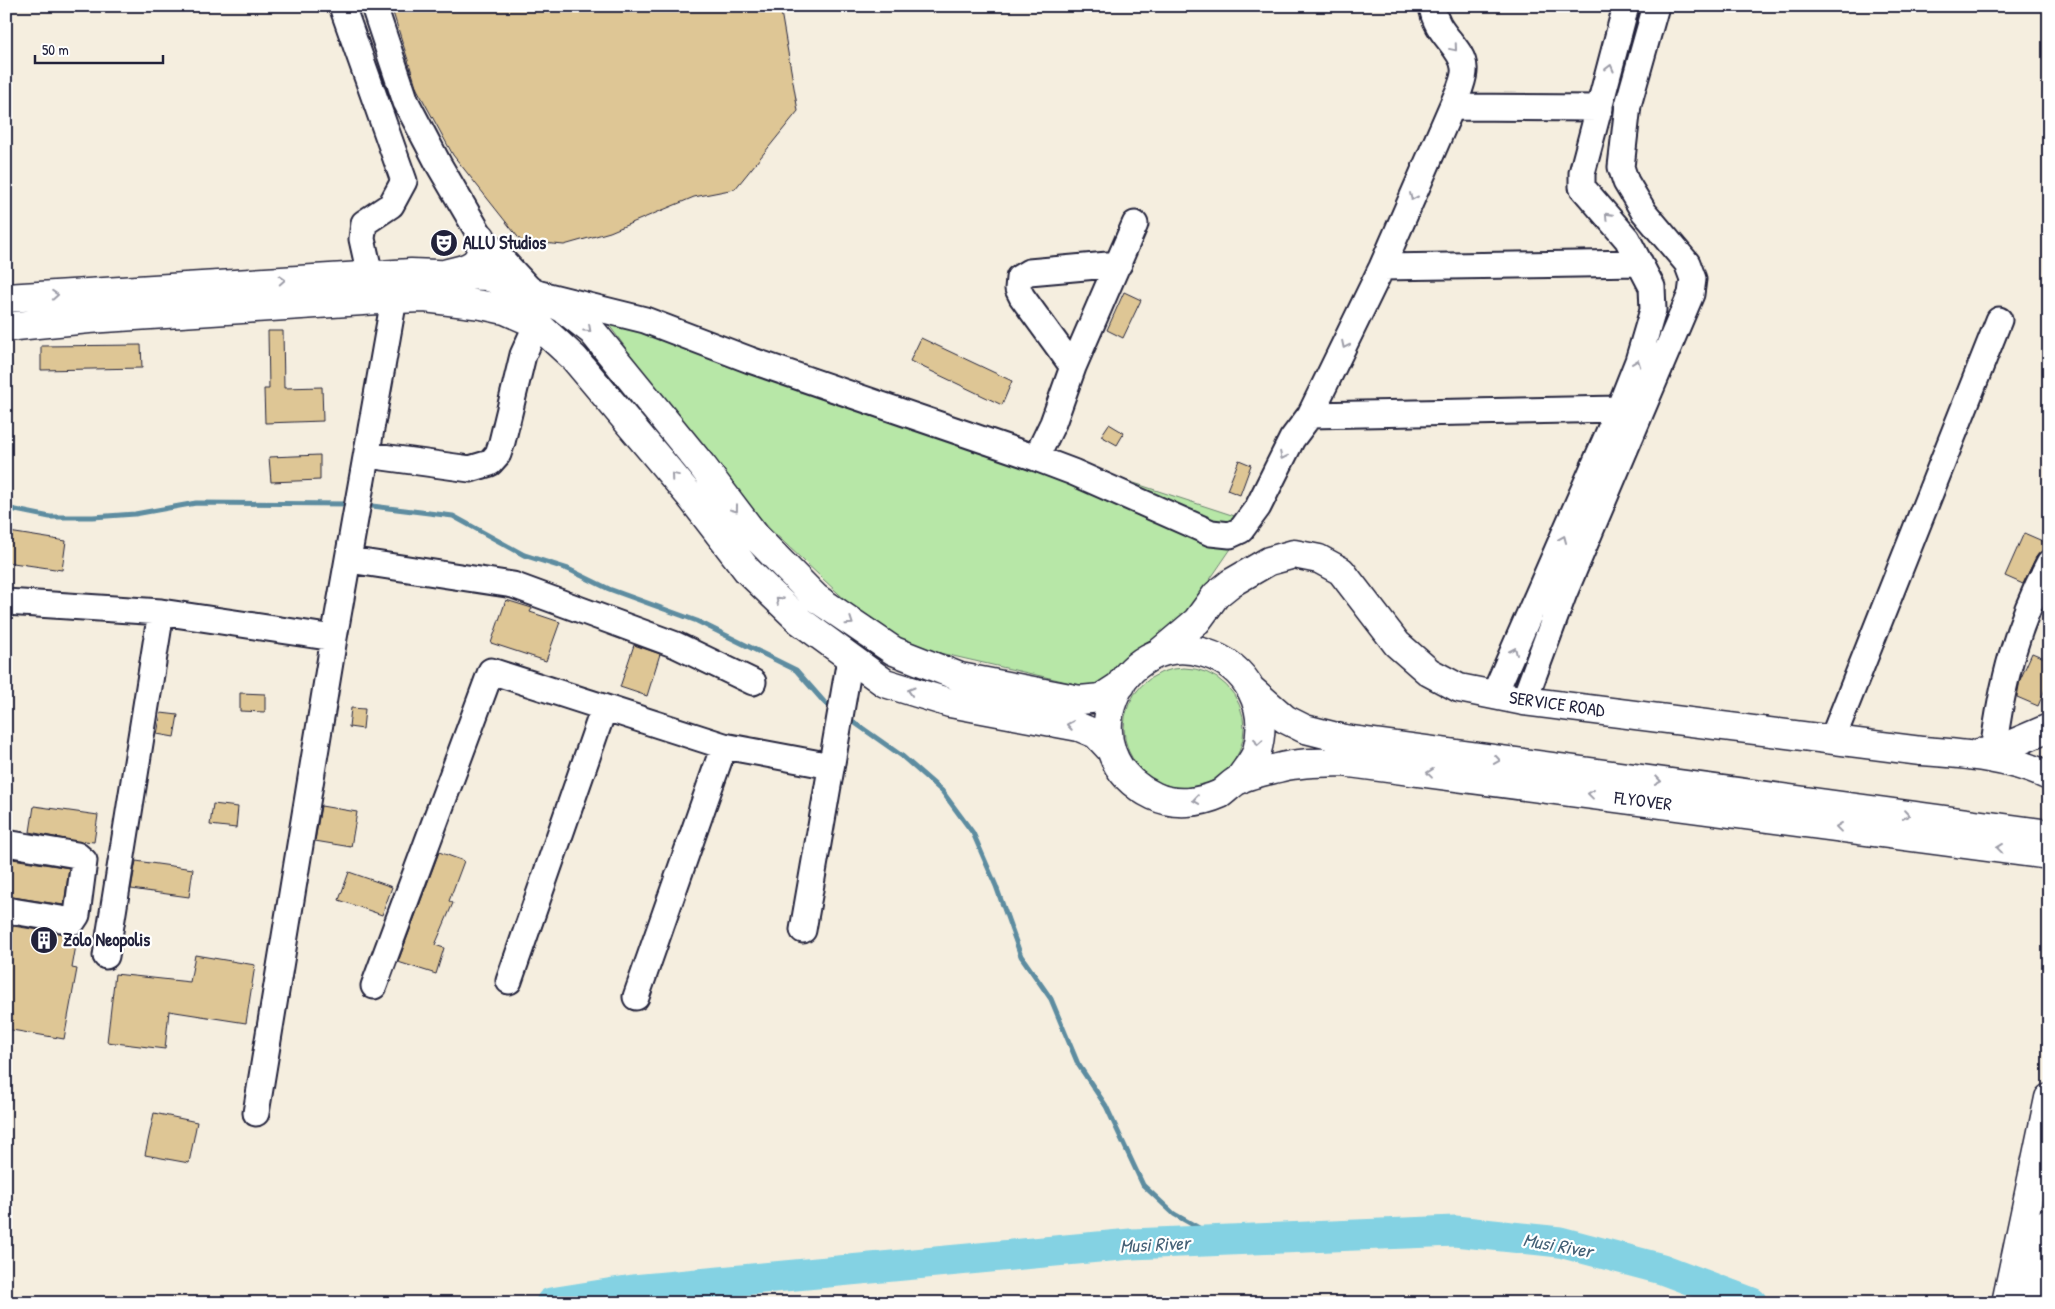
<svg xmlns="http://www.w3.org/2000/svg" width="2055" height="1309" font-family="'Patrick Hand',sans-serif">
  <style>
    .green { fill: #b7e7a7; stroke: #6c8471 }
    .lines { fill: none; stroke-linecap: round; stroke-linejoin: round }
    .stream { stroke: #5d8ca0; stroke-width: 5 }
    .river { stroke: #84d2e3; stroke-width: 31 }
    .building { fill: #dec695; stroke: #22223b }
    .minor-casing { stroke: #22223b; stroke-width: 29 }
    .major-casing { stroke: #22223b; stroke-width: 31 }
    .highway-casing { stroke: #22223b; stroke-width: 31 }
    .minor { stroke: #fff; stroke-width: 25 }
    .major { stroke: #fff; stroke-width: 28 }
    .highway { stroke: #fff; stroke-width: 28 }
    .oneway { stroke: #9c9ca7 }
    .labels { text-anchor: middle; stroke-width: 4.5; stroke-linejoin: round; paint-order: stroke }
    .poi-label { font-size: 18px; font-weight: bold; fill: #22223b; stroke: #fff; text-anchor: start }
    .street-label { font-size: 18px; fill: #22223b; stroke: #fff }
    .water-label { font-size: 19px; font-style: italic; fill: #446076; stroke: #fff }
  </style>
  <rect width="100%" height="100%" fill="#f5eedf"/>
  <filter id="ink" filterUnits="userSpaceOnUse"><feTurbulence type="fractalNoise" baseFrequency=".02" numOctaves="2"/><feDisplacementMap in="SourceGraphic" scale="10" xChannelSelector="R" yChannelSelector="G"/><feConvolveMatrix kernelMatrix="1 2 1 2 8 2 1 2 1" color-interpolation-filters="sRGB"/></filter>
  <g filter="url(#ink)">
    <path class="green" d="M606,321L816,379L1250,521L1189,610L1098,689L909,646L856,610L770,529L695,443Z
      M1124 728a60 60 0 1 1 120 0a60 60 0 1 1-120 0Z"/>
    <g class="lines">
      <path class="stream" d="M364,505L453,516L524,555L568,569L609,589L697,621L796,670L825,703L834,709
        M6,508L50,517H93L135,514L196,503L351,504
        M848,718L902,756L942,791L973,833L996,886L1021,956L1051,999L1078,1064L1106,1106L1143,1185L1174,1214L1222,1241"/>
      <path class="river" d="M551,1303L633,1290L1131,1244L1455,1231L1560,1242L1662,1269L1752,1303"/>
    </g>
    <path class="building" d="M391,6H780L798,111L735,189L694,197L610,232L564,245L521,241L453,155L417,89Z
      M1124,292L1141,300L1123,338L1107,330Z
      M268,331H283L284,388L322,387L323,421L265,423L264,389H269Z
      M921,338L1012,381L1002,405L910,361Z
      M141,345L142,368L41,370V346Z
      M1109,424L1124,433L1117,445L1101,436Z
      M320,455V480L271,482L269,457Z
      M1239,460L1251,465L1240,495L1227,490Z
      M9,532L66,541L62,570L6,562Z
      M2024,533L2047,543L2044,550L2036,557L2023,584L2005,576Z
      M506,600L532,608L530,612L560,622L546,661L491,643Z
      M634,645L660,654L647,696L620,687Z
      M2032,653L2049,660V680L2038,706L2017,697L2020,680Z
      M240,693L265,694V712L240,711Z
      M351,708L365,709L363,729L349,727Z
      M161,713L178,715L174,737L157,734Z
      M213,804L238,807L236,828L210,825Z
      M34,806L98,815L94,842L84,841V843L30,832Z
      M321,806L357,812L351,847L315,841Z
      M439,852L464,861L449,901L453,903L435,945L444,948L436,974L398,962Z
      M6,858L69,868L64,905L6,896Z
      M136,861L193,869L189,897L131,889Z
      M349,872L392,887L382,915L339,900Z
      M13,926L71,935L78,934L72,968L77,969L64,1039L6,1029V955Z
      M195,955L255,965L246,1023L169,1011L165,1049L107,1042L115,974L190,982Z
      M154,1113L197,1122L189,1163L145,1155Z"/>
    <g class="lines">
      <g class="minor-casing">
        <path id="minor" d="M342,6L404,181L391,205L364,223L362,239L370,275
          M374,6L406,102L439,165L481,237L532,292L645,320L750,360L1036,458L1073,472L1211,533L1230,535L1241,530L1258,507L1292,439L1310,415L1382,267L1460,88C1462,82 1465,74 1464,68C1463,47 1435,34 1432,6
          M1452,107L1600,108
          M1382,267L1640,263
          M1073,367L1022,297L1018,289L1019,278L1029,272L1119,264
          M1310,415L1619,409
          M368,455L470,469L490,463L498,454L502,442L523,355L537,324
          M1036,458L1053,423L1073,367L1135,224
          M349,560L513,585L676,645L753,682
          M6,602L161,612L334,638
          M1494,695L1619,409L1638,361L1653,310L1652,287L1627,239L1582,187V173L1626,6
          M1524,701L1564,593L1691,294L1693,279L1687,263L1644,212L1626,182L1621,167L1628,105L1656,6
          M1832,740L1999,320
          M1993,752C2002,682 2016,626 2049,563
          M6,843L77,855L84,861L77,915L73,921L6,910
          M803,930L850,659
          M106,956L161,612
          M509,981L604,708
          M374,986L491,671L724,746L831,766
          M636,997L724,746
          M256,1113L334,638L394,299"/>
      </g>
      <g class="major-casing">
        <path id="major" d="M448,273C471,268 484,264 481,237
          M6,298L411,273L486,276L532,292L564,309L592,331L703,467L756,537L816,598L894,651L960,677L1080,700L1101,698L1121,685
          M6,327L89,319L394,299L425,298L482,305L505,310L537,324L574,358L690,496L747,570L800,621L885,683L950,703L1079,727L1096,734L1110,749
          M1159,653L1197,621L1216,595L1231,583L1269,561L1294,554L1319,559L1341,571L1397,644L1429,672L1459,688L1524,701L1921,751C1964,754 2009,757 2049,776
          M1253,691L1285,719L1305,729L1345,739L2049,834
          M1979,753L1993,752L2049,728
          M1239,780C1244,771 1254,761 1257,751C1269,708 1248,666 1205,653C1119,626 1064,754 1154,796C1174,806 1200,803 1220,794C1226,790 1231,784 1238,780C1249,774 1265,771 1278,768C1298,762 1321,763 1342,762L2049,855
          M2006,1303L2049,1098"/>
      </g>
      <g class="highway-casing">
        <path id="highway" d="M2032,1303L2049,1222"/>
      </g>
      <use href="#minor" class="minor"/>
      <use href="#major" class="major"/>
      <use href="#highway" class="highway"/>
    </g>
    <defs><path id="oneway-chevron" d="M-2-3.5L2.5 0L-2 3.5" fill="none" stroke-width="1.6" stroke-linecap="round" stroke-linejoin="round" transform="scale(1.25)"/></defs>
    <g class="oneway">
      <use href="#oneway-chevron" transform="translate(1454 48) rotate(50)"/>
      <use href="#oneway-chevron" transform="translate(1610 68) rotate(-76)"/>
      <use href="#oneway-chevron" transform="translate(1413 197) rotate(114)"/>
      <use href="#oneway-chevron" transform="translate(1608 216) rotate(-133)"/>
      <use href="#oneway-chevron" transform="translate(282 280) rotate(-3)"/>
      <use href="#oneway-chevron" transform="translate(55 295) rotate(-4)"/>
      <use href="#oneway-chevron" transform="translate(588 329) rotate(42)"/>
      <use href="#oneway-chevron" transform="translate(1345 345) rotate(116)"/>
      <use href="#oneway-chevron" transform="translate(1637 363) rotate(-70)"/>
      <use href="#oneway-chevron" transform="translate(1283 456) rotate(116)"/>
      <use href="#oneway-chevron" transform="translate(674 476) rotate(-130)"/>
      <use href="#oneway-chevron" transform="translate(735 509) rotate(53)"/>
      <use href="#oneway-chevron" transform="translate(1563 539) rotate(-67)"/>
      <use href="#oneway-chevron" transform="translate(779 600) rotate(-136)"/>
      <use href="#oneway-chevron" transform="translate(850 622) rotate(34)"/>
      <use href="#oneway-chevron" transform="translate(1514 651) rotate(-66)"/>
      <use href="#oneway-chevron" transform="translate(911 691) rotate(-163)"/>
      <use href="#oneway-chevron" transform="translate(1070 725) rotate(-170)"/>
      <use href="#oneway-chevron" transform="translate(1258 742) rotate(100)"/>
      <use href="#oneway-chevron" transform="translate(1497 760) rotate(8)"/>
      <use href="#oneway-chevron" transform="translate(1430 773) rotate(-173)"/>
      <use href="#oneway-chevron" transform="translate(1658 781) rotate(8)"/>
      <use href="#oneway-chevron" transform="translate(1591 794) rotate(-173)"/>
      <use href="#oneway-chevron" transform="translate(1196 800) rotate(172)"/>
      <use href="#oneway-chevron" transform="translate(1906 815) rotate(8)"/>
      <use href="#oneway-chevron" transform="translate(1839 827) rotate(-173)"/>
      <use href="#oneway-chevron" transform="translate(2000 848) rotate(-173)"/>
    </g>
  </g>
  <defs>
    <g id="theatre-disc" transform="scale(1.4375)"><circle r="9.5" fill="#22223b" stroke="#fff"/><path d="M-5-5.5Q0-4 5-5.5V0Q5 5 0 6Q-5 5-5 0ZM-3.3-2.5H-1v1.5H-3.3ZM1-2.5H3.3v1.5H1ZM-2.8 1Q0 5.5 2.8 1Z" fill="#fff"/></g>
    <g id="building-disc" transform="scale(1.4375)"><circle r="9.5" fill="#22223b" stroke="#fff"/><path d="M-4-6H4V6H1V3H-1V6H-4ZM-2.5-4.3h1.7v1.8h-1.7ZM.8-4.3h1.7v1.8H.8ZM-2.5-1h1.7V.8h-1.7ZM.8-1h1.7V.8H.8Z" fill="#fff"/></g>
  </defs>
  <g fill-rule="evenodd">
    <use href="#theatre-disc" x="444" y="243"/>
    <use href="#building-disc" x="44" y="940"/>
  </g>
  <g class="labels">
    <g class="poi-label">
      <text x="463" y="249">ALLU Studios</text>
      <text x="63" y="946">Zolo Neopolis</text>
    </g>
    <g class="street-label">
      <text transform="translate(1557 704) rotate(8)" y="6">SERVICE ROAD</text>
      <text transform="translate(1643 801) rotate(7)" y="6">FLYOVER</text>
    </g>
    <g class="water-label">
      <text transform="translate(1155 1244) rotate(-3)" y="7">Musi River</text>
      <text transform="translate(1558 1245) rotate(10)" y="7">Musi River</text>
    </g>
  </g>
  <rect width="2055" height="1309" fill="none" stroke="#fff" stroke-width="25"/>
  <rect x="12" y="12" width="2030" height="1284" fill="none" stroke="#22223b" stroke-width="2" filter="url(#ink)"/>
  <path d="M35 55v8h128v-8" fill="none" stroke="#22223b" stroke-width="2.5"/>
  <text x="42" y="55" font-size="15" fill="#22223b" stroke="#ffffff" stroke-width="4" paint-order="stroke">50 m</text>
</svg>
